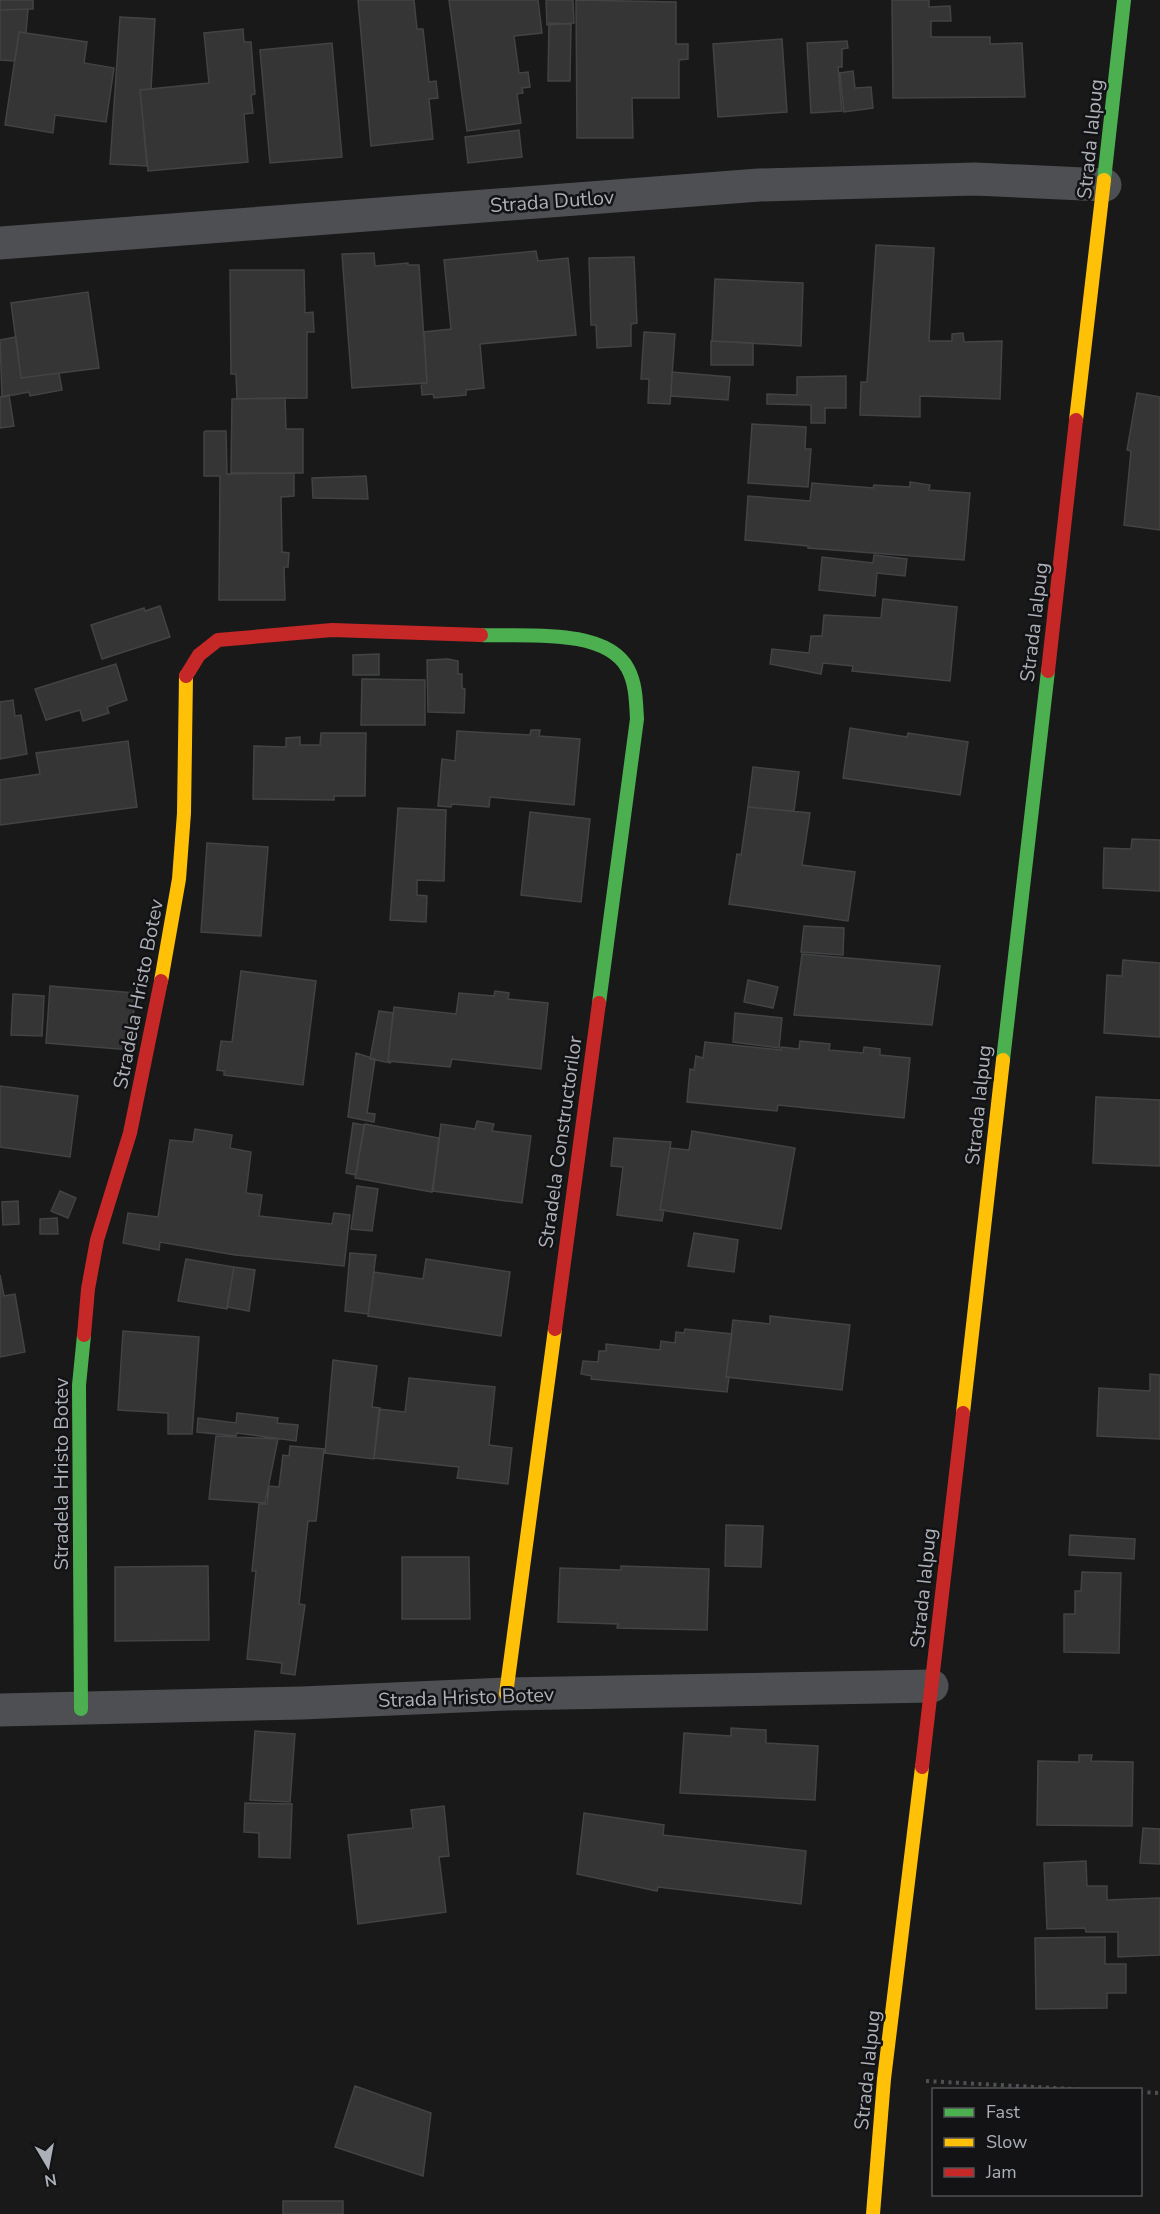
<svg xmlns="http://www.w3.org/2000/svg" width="1160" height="2214" font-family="'Nunito Sans',sans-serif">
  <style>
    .building { fill: #353536; stroke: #424345; stroke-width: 1.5 }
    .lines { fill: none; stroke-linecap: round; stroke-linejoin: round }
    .path { stroke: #4f5052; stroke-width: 4; stroke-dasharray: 3 4.5; stroke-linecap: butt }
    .street { stroke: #4e4f52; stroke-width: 33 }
    .fast { stroke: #4caf50; stroke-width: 14 }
    .slow { stroke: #ffc107; stroke-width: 14 }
    .jam { stroke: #c62828; stroke-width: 14 }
    .labels { text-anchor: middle; stroke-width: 5; stroke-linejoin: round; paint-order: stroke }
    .street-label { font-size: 20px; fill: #acb0b8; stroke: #131315 }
  </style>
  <rect width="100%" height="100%" fill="#191919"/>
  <path class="building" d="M0,0H33V9L0,10Z
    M358,0H414L417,29H423L429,82L436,81L438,98L429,99L433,139L371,146Z
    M449,0H538L542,33L514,36L519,73L528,72L530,87L522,88L523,93L517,94L521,123L467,131Z
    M546,0H573L574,23L547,25Z
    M576,0L676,2V44H688V59L679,60V98H632L633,138H577Z
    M892,0H929V7L950,6L951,21H931V37H990V44L1022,43L1025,97L893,98Z
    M28,9L26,33L19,32L15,61L0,60V10Z
    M120,17L155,19L151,89L140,90L147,166L110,164Z
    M549,23L571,24L570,81H548Z
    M243,29L244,42H251L255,94L251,95L253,113L244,114L248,162L148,171L140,90L209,83L204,33Z
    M19,32L87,42L84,63L114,68L106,122L55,115L53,133L5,125Z
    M782,39L787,112L718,117L713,44Z
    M847,41L848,48L842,49V67H838L842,111L811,113L807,43Z
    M332,43L342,157L270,163L260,50Z
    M853,71L855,88L871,87L873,108L844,112L840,73Z
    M519,130L522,157L468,163L465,137Z
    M876,245L934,248L929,341H952V334L963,333L964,342L1002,341L1000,399L920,396V417L860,415L861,382H867Z
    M536,251L538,261L568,258L576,335L480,344L484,388L466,390V395L434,398L433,394L422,395L421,383H427L424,332L451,329L444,260Z
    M374,253L375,266L408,263V265H419L427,383L352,388L342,254Z
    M634,257L637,323L631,324V346L597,348L596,325H591L589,258Z
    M230,270H304L305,313L313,312L314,332H307V398L237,399L236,374H231Z
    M715,279L803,283L801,346L712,341Z
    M88,292L99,368L21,378L11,303Z
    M644,332L675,334L670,404L648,403L649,379H641Z
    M16,337L21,378L59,373L62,390L30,396L29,392L2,397L0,340Z
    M711,341L753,343V365H711Z
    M672,372L730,377L728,400L671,396Z
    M846,376V408H825V423H811V405L767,404V394L797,395V377Z
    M1137,393L1160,397V530L1124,525L1131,451L1127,450Z
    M9,395L14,426L0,428V397Z
    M285,398L286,429H303V473H231L232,399Z
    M752,424L806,427L805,449H811L808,487L748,483Z
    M206,431H226L227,474L294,473V496L281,497L282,552L289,553L288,567H284L285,600H219L220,476H204V432Z
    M366,476L368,499L313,498L312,478Z
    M910,482L930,485L929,490L970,493L964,560L808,548V546L745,540L748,496L810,501L812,483L873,488L874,485L910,487Z
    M874,555L907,559L905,576L877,573L875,596L819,590L822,557L873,563Z
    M883,599L957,607L950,681L852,671L853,666L823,663L821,674L770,664L772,649L809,653L811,636H822L824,615L881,618Z
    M160,606L170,637L102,659L91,625L144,608L145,611Z
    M379,654V675H353V655Z
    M448,659L458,661V674H462V688L465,689L464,713L428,712L427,660Z
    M116,664L127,700L107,707L109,713L83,721L80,710L46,720L35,689Z
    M362,679L425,680V725H361Z
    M13,700L15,716L21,715L27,754L0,759V702Z
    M850,728L907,737L908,733L968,742L960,795L843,778Z
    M531,730H540L539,736L580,739L574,805L490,797L489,807L452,804L451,807L438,806L442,759L455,761L457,731L530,735Z
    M321,733H366L365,796H334V800L253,799L254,746L286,747V738L300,737V745H320Z
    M128,741L137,807L0,825V780L40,774L36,753Z
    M753,767L799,772L794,811L748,807Z
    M748,807L810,813L802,865L855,872L848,921L729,904L737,854L741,855Z
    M398,808L446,810L444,881L417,880V895L427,896L426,922L390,920Z
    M530,812L590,819L581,902L521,895Z
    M1132,839L1160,840V891L1103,888L1104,848L1131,849Z
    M207,843L268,847L261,936L201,932Z
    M804,926L844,928L843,955L801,952Z
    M802,954L940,966L932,1025L794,1015Z
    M1123,960L1160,963V1037L1104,1033L1107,975L1122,976Z
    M241,971L316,981L303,1085L224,1075V1071L217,1070L221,1041L232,1042Z
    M748,980L778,987L773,1008L744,1002Z
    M50,986L135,993L131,1050L46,1043Z
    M495,991L509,993L508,999L548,1003L541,1069L452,1059L450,1067L388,1061L394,1007L456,1014L459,993L494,996Z
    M13,994L44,996L42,1036L11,1035Z
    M379,1011L393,1013L388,1061L391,1063L370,1059Z
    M735,1013L782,1018L779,1048L733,1042Z
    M800,1041L830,1044L829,1050L863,1053L864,1047L880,1049V1055L910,1058L904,1118L778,1105L777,1111L687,1102L690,1069L694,1070L696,1056L703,1058L705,1042L781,1050V1047L799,1049Z
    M356,1053L375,1059L367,1113L375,1114L374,1122L348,1117Z
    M0,1086L78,1096L70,1157L0,1147Z
    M1096,1097L1160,1100V1166L1093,1163Z
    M477,1121L494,1124L492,1131L531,1136L522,1203L433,1191L441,1124L475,1129Z
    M353,1123L364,1125L356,1175L346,1173Z
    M365,1124L439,1138L432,1192L355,1178Z
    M195,1129L232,1135L230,1148L251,1152L246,1193L262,1195L259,1216L332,1224L334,1213L350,1215L344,1266L235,1255L160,1242L159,1250L123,1243L128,1213L158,1217L170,1140L193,1142Z
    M692,1131L795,1148L781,1229L660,1210L670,1148L689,1150Z
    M614,1138L671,1142L660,1210H664L662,1221L617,1215L623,1167L611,1166Z
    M357,1186L378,1189L372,1231L351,1229Z
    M60,1191L76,1198L68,1218L51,1211Z
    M18,1201L19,1224L3,1225L2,1202Z
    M57,1218L58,1234H40V1219Z
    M694,1233L738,1240L734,1272L688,1266Z
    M350,1253L376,1255L368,1314L345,1311Z
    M186,1259L234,1267L227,1309L178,1301Z
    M426,1259L510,1272L501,1336L368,1316L374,1272L423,1279Z
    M234,1267L255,1270L249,1311L227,1307Z
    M0,1275L4,1296L15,1294L25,1352L0,1357Z
    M770,1316L850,1325L842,1390L726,1377L733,1320L770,1324Z
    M685,1329L732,1334L726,1377H729L727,1392L591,1379L592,1376L581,1374L583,1361L598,1362L599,1351H606V1344L660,1350L661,1341L675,1343L676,1332L684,1333Z
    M123,1331L199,1337L192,1434H168V1413L118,1410Z
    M333,1360L377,1366L372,1407L380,1408V1410L374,1459L325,1453Z
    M1150,1374L1160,1375V1439L1097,1436L1099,1388L1150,1391Z
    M409,1378L495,1387L489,1445L512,1448L508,1484L457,1478L459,1467L374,1458L379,1409L405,1412Z
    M237,1413L278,1418L277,1423L298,1425L296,1441L237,1433L236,1436L197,1432L198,1418L236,1423Z
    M216,1436L278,1439L265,1503L209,1499Z
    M290,1446L324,1449L316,1521H308L299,1604L305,1605L295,1675L281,1673L282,1663L247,1659L256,1571H252L259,1504H267L269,1486L279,1487L283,1455L289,1456Z
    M726,1525L763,1526L761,1567L725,1566Z
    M1070,1535L1135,1539L1134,1559L1069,1555Z
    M402,1557H469L470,1619H402Z
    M208,1566L209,1640L115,1641V1567Z
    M621,1566L709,1569L707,1630L617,1628L618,1624L558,1622L560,1568L621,1570Z
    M1082,1572L1121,1573L1119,1653L1064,1652V1614H1075V1591H1081Z
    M731,1728L766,1730V1743L818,1746L815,1800L680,1793L684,1733L731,1736Z
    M255,1731L295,1734L290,1802L250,1800Z
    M1079,1755H1092L1091,1761L1133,1762L1132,1826L1037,1825L1038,1761L1079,1762Z
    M245,1803L292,1804L290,1858L259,1857V1833L244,1832Z
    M444,1806L449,1856L439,1857L446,1912L358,1924L348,1835L413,1828L411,1810Z
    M584,1813L664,1825L663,1835L806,1851L801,1904L658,1887L657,1891L577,1874Z
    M1143,1828L1160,1829V1864L1140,1863Z
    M1086,1861L1087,1886H1107V1900L1160,1898V1955L1118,1957V1932H1086L1085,1928L1047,1929L1044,1863Z
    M1105,1937V1964H1126V1993H1107V2008L1036,2009L1035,1938Z
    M355,2086L431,2113L423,2176L335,2147Z
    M283,2201H343V2214H283Z"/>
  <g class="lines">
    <path class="path" d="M926,2081L1090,2090
      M1140,2092L1160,2093"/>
    <path class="street" d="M0,243L759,185L975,179L1105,185
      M0,1710L302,1703L506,1694L932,1686"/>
    <path class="fast" d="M1104,180L1124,0
      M481,635C523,637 606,627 628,669C636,684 636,702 637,719L599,1003
      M1003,1060L1048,671
      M81,1709L79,1385L84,1335"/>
    <path class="slow" d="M1076,420L1104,180
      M161,981L179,879L184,813L186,676
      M963,1413L1003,1060
      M506,1694L555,1329
      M873,2214L884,2079L922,1767"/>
    <path class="jam" d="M1048,671L1076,420
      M186,676L199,655L218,640L332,630L481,635
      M555,1329L599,1003
      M84,1335L88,1289L97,1240L130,1133L161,981
      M922,1767L963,1413"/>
  </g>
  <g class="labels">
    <g class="street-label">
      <text transform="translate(1090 139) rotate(-84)" y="7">Strada Ialpug</text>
      <text transform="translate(552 201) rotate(-4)" y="7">Strada Dutlov</text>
      <text transform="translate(1034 622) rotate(-83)" y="7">Strada Ialpug</text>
      <text transform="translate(138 994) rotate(-79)" y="7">Stradela Hristo Botev</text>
      <text transform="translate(978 1105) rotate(-84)" y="7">Strada Ialpug</text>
      <text transform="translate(560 1142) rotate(-82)" y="7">Stradela Constructorilor</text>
      <text transform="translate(61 1474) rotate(-90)" y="7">Stradela Hristo Botev</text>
      <text transform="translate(923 1588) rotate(-84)" y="7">Strada Ialpug</text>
      <text transform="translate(466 1697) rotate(-2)" y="7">Strada Hristo Botev</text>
      <text transform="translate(867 2070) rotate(-84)" y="7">Strada Ialpug</text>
    </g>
  </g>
  <rect x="932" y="2088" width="210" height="108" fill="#131315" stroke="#505256" stroke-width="1.5"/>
  <rect x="944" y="2108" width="30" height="9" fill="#4caf50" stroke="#505256" stroke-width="1.5"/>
  <text x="986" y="2118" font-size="18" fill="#acb0b8">Fast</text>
  <rect x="944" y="2138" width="30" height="9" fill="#ffc107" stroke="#505256" stroke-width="1.5"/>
  <text x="986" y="2148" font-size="18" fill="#acb0b8">Slow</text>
  <rect x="944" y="2168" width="30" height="9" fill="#c62828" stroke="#505256" stroke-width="1.5"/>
  <text x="986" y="2178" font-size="18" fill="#acb0b8">Jam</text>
  <g transform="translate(48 2166) rotate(170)" stroke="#131315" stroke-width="4.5" paint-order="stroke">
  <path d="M0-4.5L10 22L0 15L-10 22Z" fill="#acb0b8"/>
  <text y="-9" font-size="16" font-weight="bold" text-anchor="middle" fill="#acb0b8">N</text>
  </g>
</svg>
